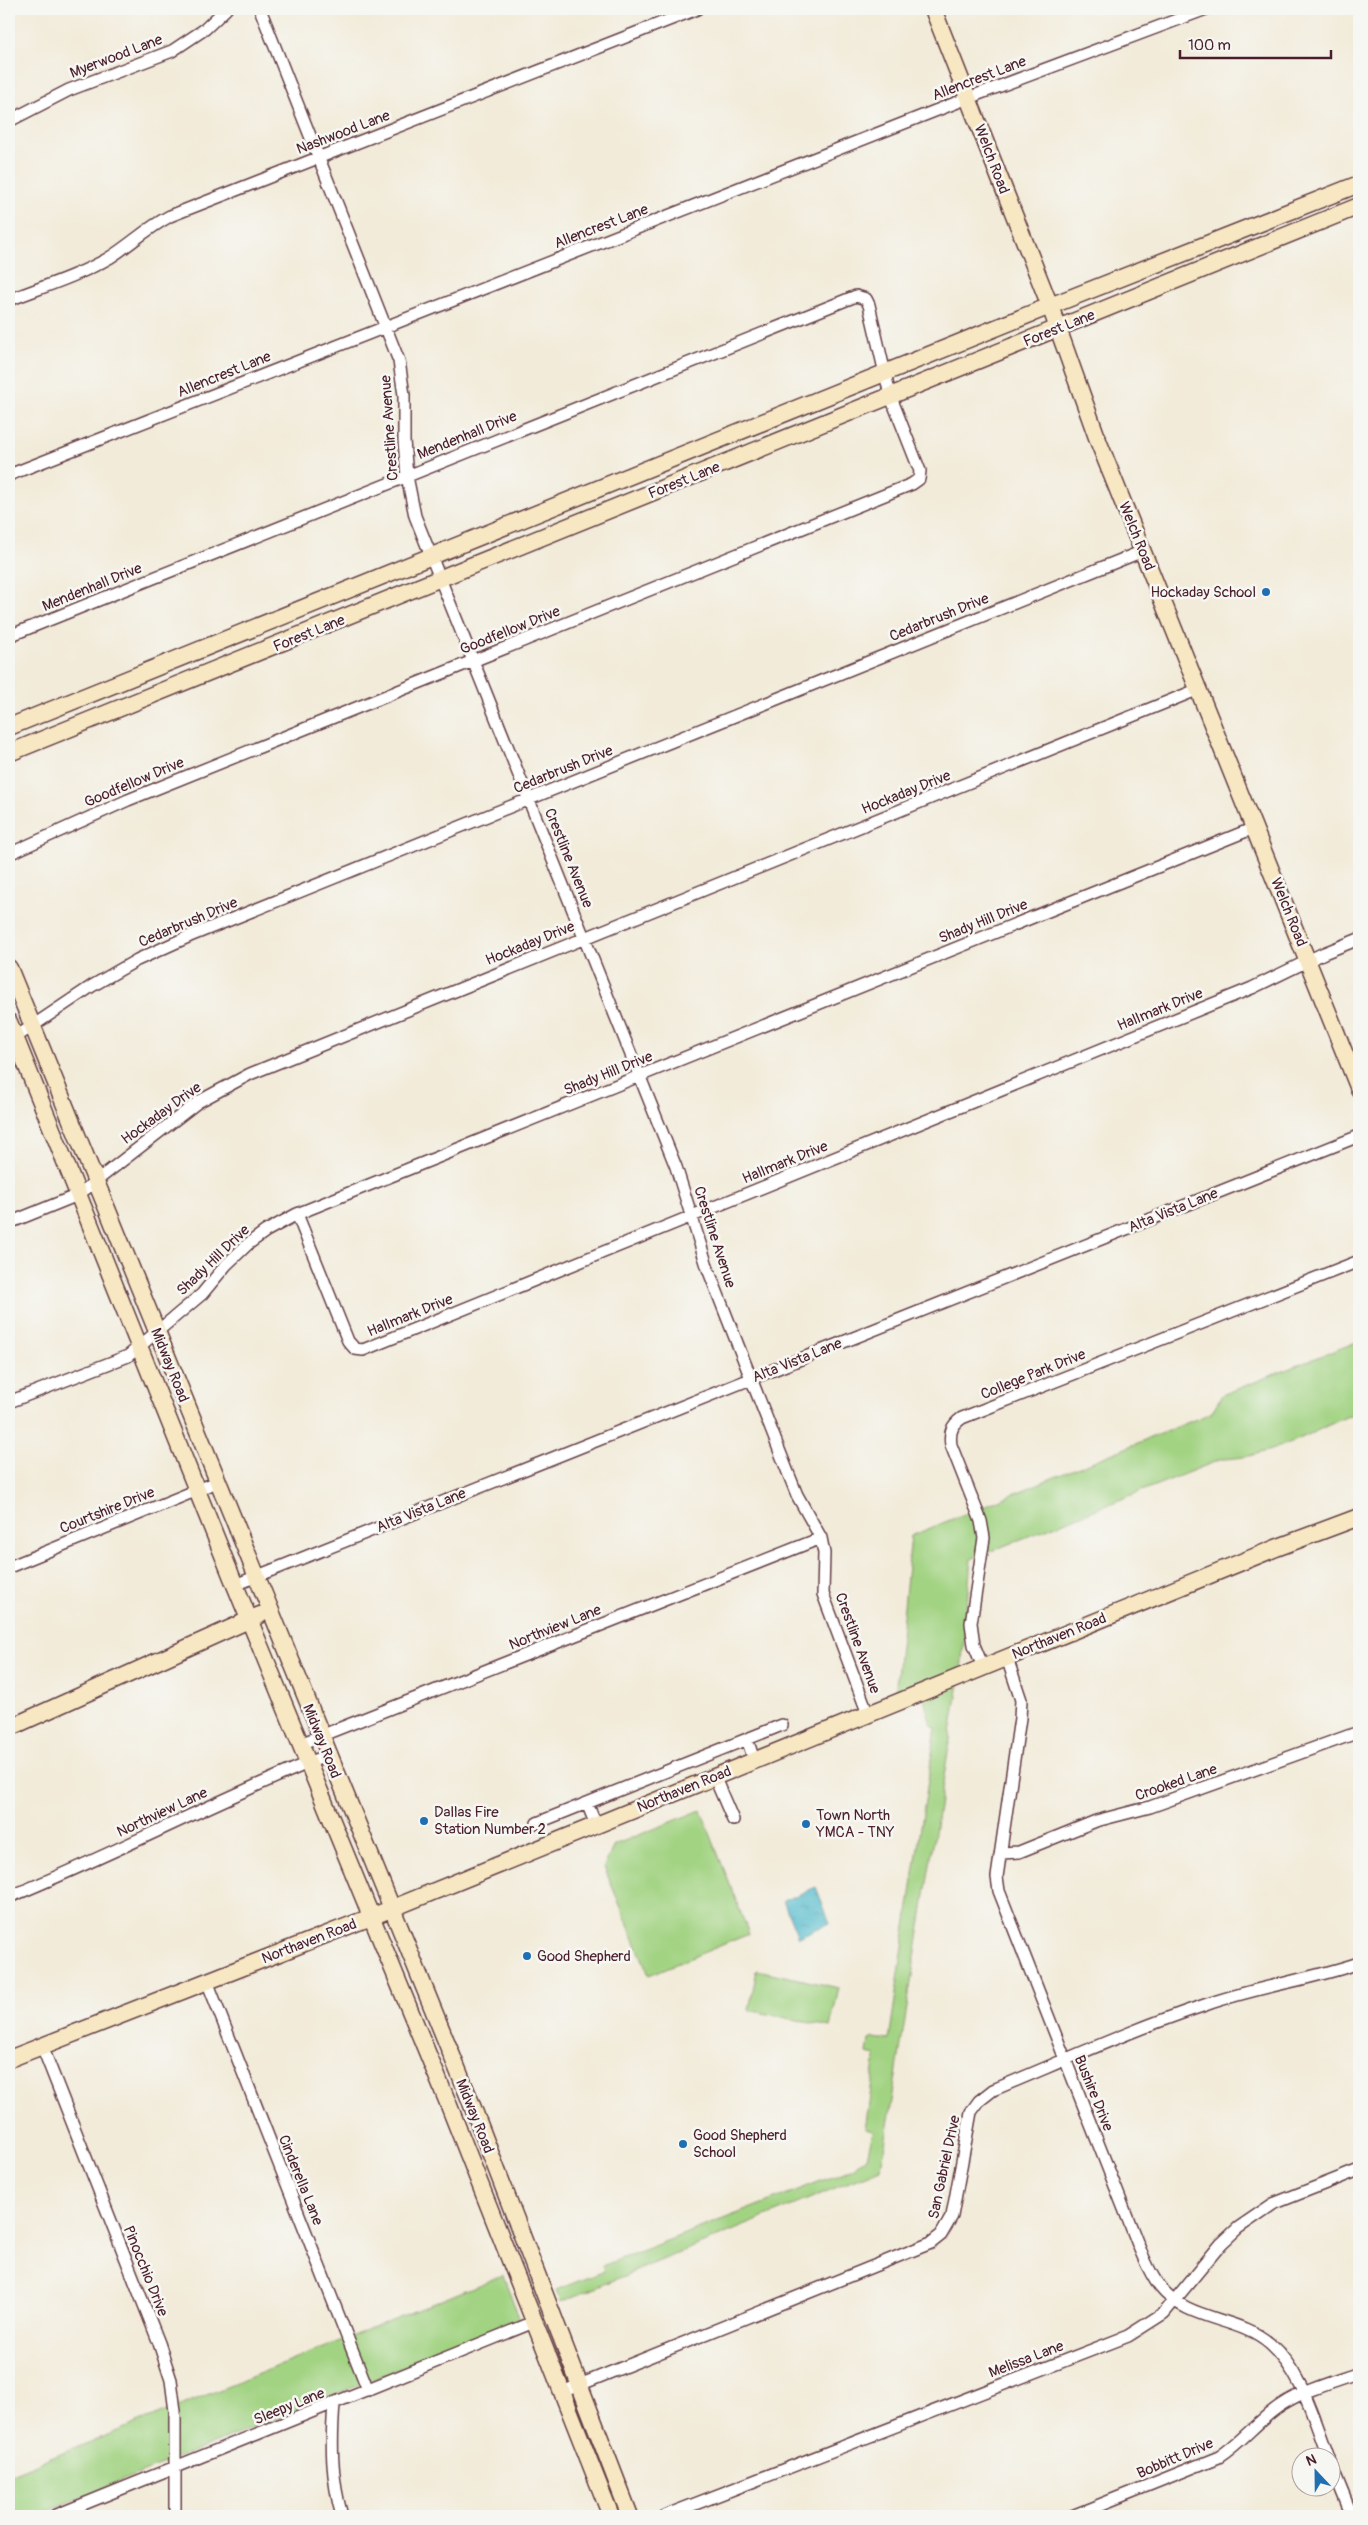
<svg xmlns="http://www.w3.org/2000/svg" width="1368" height="2525" font-family="Pangolin,sans-serif">
  <style>
    .park { fill: #a2d382; stroke: #767956 }
    .water { fill: url(#water-ripples); stroke: #4c6c7b }
    .lines { fill: none; stroke-linecap: round; stroke-linejoin: round }
    .street-casing { stroke: #633e45; stroke-width: 14 }
    .secondary-casing { stroke: #633e45; stroke-width: 19 }
    .street { stroke: #fff; stroke-width: 11 }
    .secondary { stroke: #f7e8c3; stroke-width: 16 }
    .poi-dot { fill: #1f6fb2; stroke: #f6f6f2; stroke-width: 2 }
    .labels { text-anchor: middle; stroke-width: 5; stroke-linejoin: round; paint-order: stroke }
    .street-label { font-size: 15px; fill: #4a1f2b; stroke: #f6f6f2 }
    .poi-label { font-size: 15px; fill: #4a1f2b; stroke: #f6f6f2; text-anchor: start }
  </style>
  <defs>
    <pattern id="water-ripples" width="26" height="14" patternUnits="userSpaceOnUse" patternTransform="scale(1.25)"><rect width="26" height="14" fill="#4eb9cb"/><path d="M2 4q2-2 4 0t4 0M15 11q2-2 4 0t4 0" fill="none" stroke="#4396a5"/></pattern>
  </defs>
  <rect width="100%" height="100%" fill="#f6f6f2"/>
  <filter id="ink" filterUnits="userSpaceOnUse"><feTurbulence type="fractalNoise" baseFrequency=".02" numOctaves="2"/><feDisplacementMap in="SourceGraphic" scale="10" xChannelSelector="R" yChannelSelector="G"/><feConvolveMatrix kernelMatrix="1 2 1 2 8 2 1 2 1" color-interpolation-filters="sRGB"/></filter>
  <filter id="wash" filterUnits="userSpaceOnUse"><feTurbulence type="fractalNoise" baseFrequency=".0096" numOctaves="4" result="noise"/><feDisplacementMap in="SourceGraphic" scale="20" xChannelSelector="R" yChannelSelector="G"/><feGaussianBlur stdDeviation="1.12" result="paint"/><feColorMatrix in="noise" values="0 0 0 0 0 0 0 0 0 0 0 0 0 0 0 0 0 1.4 0 .05"/><feComposite in="paint" operator="in"/></filter>
  <g filter="url(#wash)">
    <rect width="100%" height="100%" fill="#f2ebd9"/>
    <path class="park" d="M1359,1341V1411C1316,1430 1270,1458 1222,1459L971,1559L961,1671L895,1697L911,1536L1211,1413L1222,1395Z
      M959,1683L881,2169L561,2302L556,2290L604,2271L602,2266L852,2169L867,2157L873,2131L865,2129L876,2056L867,2054L869,2040L873,2038L889,2040L936,1727L931,1725L924,1698Z
      M701,1810L749,1934L649,1975L604,1867L614,1845Z
      M757,1970L839,1988L830,2027L749,2010Z
      M503,2275L520,2320L35,2516H9V2475Z"/>
    <path class="water" d="M816,1887L830,1923L798,1937L783,1901Z"/>
  </g>
  <g filter="url(#ink)">
    <g class="lines">
      <g class="street-casing">
        <path id="street" d="M260,9L399,361L404,395V441L407,476L415,516L676,1167L708,1269L787,1470L797,1495L821,1538L824,1553L823,1594L868,1714
          M9,121L69,90L172,51L205,29L226,9
          M9,300C42,287 78,276 109,258C130,245 147,228 170,216L697,9
          M9,475L968,98L1206,9
          M9,636L856,296L866,299L869,305L890,395L920,471L919,479L912,484L128,800L9,854
          M10,1041L92,986L137,960L190,936L1143,551
          M297,1214L348,1341L355,1349L363,1350L1252,988L1324,953L1359,939
          M9,1223L78,1195L198,1102L250,1074L1199,689
          M9,1402L128,1356L202,1294L226,1265L248,1244L266,1231L297,1214L1254,828
          M9,1567L217,1482
          M235,1585L1359,1136
          M1007,1658L1021,1700L1020,1718L997,1877L999,1891L1139,2247C1145,2261 1151,2276 1160,2287C1188,2322 1238,2316 1270,2344C1302,2372 1314,2419 1329,2458
          M983,1667L974,1645L971,1623L984,1538L981,1521L951,1445C949,1432 952,1425 962,1418L1359,1261
          M747,1739L754,1760
          M300,1744L821,1538
          M714,1776L733,1820
          M587,1803L596,1825
          M537,1823L782,1725
          M1001,1853L1019,1852L1096,1821L1150,1807L1359,1732
          M9,1897C117,1853 220,1798 328,1755
          M207,1981L368,2390
          M42,2046L159,2343L171,2380L175,2411V2516
          M562,2392L931,2243L941,2235L952,2216L971,2112L979,2101L993,2090C1063,2061 1133,2029 1205,2005C1256,1987 1309,1980 1359,1963
          M334,2404C331,2443 331,2478 342,2516
          M1330,2462L1352,2516
          M54,2516L534,2322
          M664,2516L1128,2336L1164,2313L1221,2244L1238,2228L1273,2204L1359,2170
          M1072,2516L1219,2457C1242,2442 1258,2420 1281,2405C1304,2390 1334,2382 1359,2373"/>
      </g>
      <g class="secondary-casing">
        <path id="secondary" d="M933,9L1050,306L1099,443L1359,1089
          M9,727L1050,306L1359,184
          M9,753C460,573 909,388 1359,206
          M9,968L468,2095L630,2516
          M9,1022L235,1585L448,2103L611,2516
          M9,1728L260,1615
          M9,2059L371,1917L1276,1548L1359,1517"/>
      </g>
      <use href="#street" class="street"/>
      <use href="#secondary" class="secondary"/>
    </g>
  </g>
  <g class="poi-dot">
    <circle cx="1266" cy="592" r="5"/>
    <circle cx="424" cy="1821" r="5"/>
    <circle cx="806" cy="1824" r="5"/>
    <circle cx="527" cy="1956" r="5"/>
    <circle cx="683" cy="2144" r="5"/>
  </g>
  <g class="labels">
    <g class="street-label">
      <text transform="translate(116 56) rotate(-21)" y="5">Myerwood Lane</text>
      <text transform="translate(979 78) rotate(-21)" y="5">Allencrest Lane</text>
      <text transform="translate(343 132) rotate(-21)" y="5">Nashwood Lane</text>
      <text transform="translate(992 159) rotate(69)" y="5">Welch Road</text>
      <text transform="translate(601 226) rotate(-21)" y="5">Allencrest Lane</text>
      <text transform="translate(1059 328) rotate(-22)" y="5">Forest Lane</text>
      <text transform="translate(224 374) rotate(-22)" y="5">Allencrest Lane</text>
      <text transform="translate(389 428) rotate(-94)" y="5">Crestline Avenue</text>
      <text transform="translate(467 435) rotate(-22)" y="5">Mendenhall Drive</text>
      <text transform="translate(684 480) rotate(-22)" y="5">Forest Lane</text>
      <text transform="translate(1137 536) rotate(68)" y="5">Welch Road</text>
      <text transform="translate(92 587) rotate(-22)" y="5">Mendenhall Drive</text>
      <text transform="translate(939 617) rotate(-22)" y="5">Cedarbrush Drive</text>
      <text transform="translate(510 630) rotate(-22)" y="5">Goodfellow Drive</text>
      <text transform="translate(309 633) rotate(-22)" y="5">Forest Lane</text>
      <text transform="translate(563 769) rotate(-22)" y="5">Cedarbrush Drive</text>
      <text transform="translate(134 782) rotate(-23)" y="5">Goodfellow Drive</text>
      <text transform="translate(906 792) rotate(-22)" y="5">Hockaday Drive</text>
      <text transform="translate(569 858) rotate(68)" y="5">Crestline Avenue</text>
      <text transform="translate(1289 912) rotate(68)" y="5">Welch Road</text>
      <text transform="translate(983 921) rotate(-22)" y="5">Shady Hill Drive</text>
      <text transform="translate(188 922) rotate(-23)" y="5">Cedarbrush Drive</text>
      <text transform="translate(530 943) rotate(-22)" y="5">Hockaday Drive</text>
      <text transform="translate(1160 1009) rotate(-22)" y="5">Hallmark Drive</text>
      <text transform="translate(608 1073) rotate(-22)" y="5">Shady Hill Drive</text>
      <text transform="translate(161 1113) rotate(-36)" y="5">Hockaday Drive</text>
      <text transform="translate(785 1162) rotate(-22)" y="5">Hallmark Drive</text>
      <text transform="translate(1173 1210) rotate(-22)" y="5">Alta Vista Lane</text>
      <text transform="translate(715 1237) rotate(72)" y="5">Crestline Avenue</text>
      <text transform="translate(213 1260) rotate(-44)" y="5">Shady Hill Drive</text>
      <text transform="translate(410 1315) rotate(-22)" y="5">Hallmark Drive</text>
      <text transform="translate(797 1360) rotate(-22)" y="5">Alta Vista Lane</text>
      <text transform="translate(170 1365) rotate(68)" y="5">Midway Road</text>
      <text transform="translate(1033 1374) rotate(-22)" y="5">College Park Drive</text>
      <text transform="translate(107 1510) rotate(-22)" y="5">Courtshire Drive</text>
      <text transform="translate(421 1510) rotate(-22)" y="5">Alta Vista Lane</text>
      <text transform="translate(555 1627) rotate(-22)" y="5">Northview Lane</text>
      <text transform="translate(1059 1636) rotate(-22)" y="5">Northaven Road</text>
      <text transform="translate(858 1643) rotate(70)" y="5">Crestline Avenue</text>
      <text transform="translate(322 1741) rotate(68)" y="5">Midway Road</text>
      <text transform="translate(1176 1782) rotate(-19)" y="5">Crooked Lane</text>
      <text transform="translate(684 1789) rotate(-22)" y="5">Northaven Road</text>
      <text transform="translate(162 1812) rotate(-25)" y="5">Northview Lane</text>
      <text transform="translate(309 1941) rotate(-21)" y="5">Northaven Road</text>
      <text transform="translate(1094 2093) rotate(68)" y="5">Bushire Drive</text>
      <text transform="translate(475 2116) rotate(68)" y="5">Midway Road</text>
      <text transform="translate(944 2167) rotate(-78)" y="5">San Gabriel Drive</text>
      <text transform="translate(301 2180) rotate(68)" y="5">Cinderella Lane</text>
      <text transform="translate(146 2271) rotate(68)" y="5">Pinocchio Drive</text>
      <text transform="translate(1026 2359) rotate(-21)" y="5">Melissa Lane</text>
      <text transform="translate(289 2406) rotate(-22)" y="5">Sleepy Lane</text>
      <text transform="translate(1175 2458) rotate(-23)" y="5">Bobbitt Drive</text>
    </g>
    <g class="poi-label">
      <text x="1256" y="597" text-anchor="end">Hockaday School</text>
      <text x="434" y="1817">Dallas Fire<tspan x="434" dy="17">Station Number 2</tspan></text>
      <text x="816" y="1820">Town North<tspan x="816" dy="17">YMCA - TNY</tspan></text>
      <text x="537" y="1961">Good Shepherd</text>
      <text x="693" y="2140">Good Shepherd<tspan x="693" dy="17">School</tspan></text>
    </g>
  </g>
  <rect width="1368" height="2525" fill="none" stroke="#f6f6f2" stroke-width="30"/>
  <g transform="translate(1316 2472) rotate(338)"><circle r="24" fill="#f6f6f2" stroke="#b1a0a2"/>
  <path d="M0-4L9 19L0 12L-9 19Z" fill="#1f6fb2"/>
  <text y="-8" font-size="14" font-weight="bold" text-anchor="middle" fill="#4a1f2b">N</text>
  </g>
  <path d="M1180 50v8h151v-8" fill="none" stroke="#4a1f2b" stroke-width="2.5"/>
  <text x="1188" y="50" font-size="15" fill="#4a1f2b" stroke="#f6f6f2" stroke-width="4" paint-order="stroke">100 m</text>
</svg>
